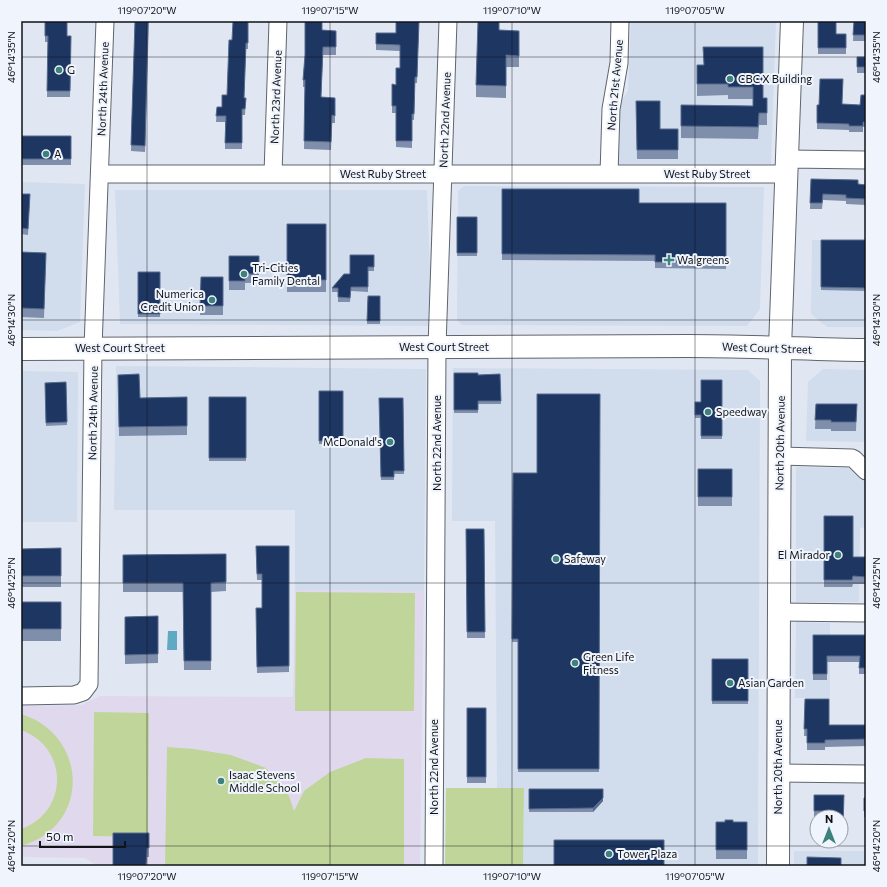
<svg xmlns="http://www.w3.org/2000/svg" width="887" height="887" font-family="Commissioner,sans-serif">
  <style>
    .built { fill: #d1dced }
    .education { fill: #e0d9ee }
    .green { fill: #c0d59a }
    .water { fill: #5faac2 }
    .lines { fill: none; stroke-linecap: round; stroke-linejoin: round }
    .minor-casing { stroke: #5f656e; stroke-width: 19 }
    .major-casing { stroke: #5f656e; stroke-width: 24 }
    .minor { stroke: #fff; stroke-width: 17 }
    .major { stroke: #fff; stroke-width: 22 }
    .wall { fill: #7f8eaa }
    .shaded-wall { fill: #586b8d }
    .building { fill: #1d3662; stroke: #586b8d }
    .ticks { fill: none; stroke: #111317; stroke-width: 1; stroke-opacity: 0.45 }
    .poi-dot { fill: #3b827c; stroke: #eff4fd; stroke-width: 1.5 }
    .labels { text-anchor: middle; stroke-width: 4; stroke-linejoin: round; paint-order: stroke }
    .poi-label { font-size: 11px; fill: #111317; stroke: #eff4fd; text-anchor: start }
    .street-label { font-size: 11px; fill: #111317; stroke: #eff4fd }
    .neatline { fill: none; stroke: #111317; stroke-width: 1.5 }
    .ticks-label { font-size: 10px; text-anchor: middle; fill: #111317 }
  </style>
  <rect width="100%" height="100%" fill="#e1e7f2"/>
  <path class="built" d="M631,21H776L771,164H615L616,109L628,91Z
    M21,182L85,184L80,322L57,331L21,330Z
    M464,186L764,187L760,309L747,326L462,325L457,320L458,191Z
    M115,190H427L432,326L120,324Z
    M812,240L866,242V327H827L811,314Z
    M116,366L426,369L424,591L295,590V510H114Z
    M453,368L748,370L760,381L758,866H523L524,789L497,788L495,521H452Z
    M823,369L866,370V442L806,441L808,382Z
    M21,371L78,372L77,522H21Z
    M796,467L851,468L866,483V527L860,528L859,602H796Z
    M796,622L830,623V698H795Z
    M794,851H866V866H794Z"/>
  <path class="education" d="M295,590L424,591L420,866H97L85,858L21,857V706L81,705L100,696L293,697Z"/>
  <path class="green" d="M296,592L415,593L414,711H295Z
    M94,712L149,713L148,837L93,836Z
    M21,714C89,735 91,827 21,846V829C69,812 69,747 21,730Z
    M167,747L194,749L231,755L266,768L289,796L294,811L304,791L330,772L366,758L404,759V866H165Z
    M446,788H524L523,866H445Z"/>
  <path class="water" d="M168,631H177V650H167Z"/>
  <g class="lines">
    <g class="minor-casing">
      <path id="minor" d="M787,159L866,160
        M100,174H786
        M273,174L278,21
        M609,174L611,109L619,63L620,21
        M780,456L852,458L854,459L866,471
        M779,612L866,613
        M21,696L74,695L83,692L89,684L93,348L105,21
        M778,773L866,774
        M434,866L437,347L448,21"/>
    </g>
    <g class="major-casing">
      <path id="major" d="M21,349L688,346C747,346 807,349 866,350
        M778,866L780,348L792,21"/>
    </g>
    <use href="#minor" class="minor"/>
    <use href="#major" class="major"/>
  </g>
  <path class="wall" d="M45,21L67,36H71L70,97H47L48,42H45Z
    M135,21H149L145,152L131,151Z
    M248,21V49H246L244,98H246L245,115H242V149H225V122H216L217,107H222L227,95L232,40Z
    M419,21L417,83H415L414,120H412V148L396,147V113H392V84L396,85L400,68V51L376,50V33H396Z
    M818,21L836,34H846V54H818Z
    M854,21H866V41H853Z
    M322,30L336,31V55H323L321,97L335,98V123H332L331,150L304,149L305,87H303V80L305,55Z
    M499,30L519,31V67H506V98L476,97V85Z
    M763,47V98H767V125H759L758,139L681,138V105L753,106V99H728V95L697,96V65H703Z
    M857,57H866V73H857Z
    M866,95V127H863V132H849V130L817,129V105L842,104L860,105Z
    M636,101L660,129H678V159H637Z
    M21,136H71V165H21Z
    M811,179L858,184L866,185V205L846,204V201L823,200L822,209H810Z
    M502,189L639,203H726V269L655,268V261L502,260Z
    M21,194H30L28,235L21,234Z
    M457,217H477V256H457Z
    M287,224H326V292H287Z
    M821,240H866V291L821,290Z
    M21,252L46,253L44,318L21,317Z
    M374,255V271H368V292L351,291L350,302H338V292H332V288L350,274Z
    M229,256H259V283H245V290H229Z
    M138,272H160V317H138Z
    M201,277H223V315H200Z
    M368,296H380V324H367Z
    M454,373L478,375L500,374L501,404H478V413H454Z
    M118,375L140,398L187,397V435L119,436Z
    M722,380V439H701V418H695V402H701Z
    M66,382L67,425L46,426L45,383Z
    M319,391H343V444H319Z
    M600,394L599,772H518V642H512L513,473H537Z
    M209,397H246V461H209Z
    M379,398H403L404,474H394V480H381Z
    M816,404H857L856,431H831V429H815Z
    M698,469H732V506H698Z
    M824,516L853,557H866V584H853L852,587H824Z
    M466,529H484L485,638H467Z
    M256,546H289V672L257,673L256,608H262V580H257Z
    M61,548V587H21V549Z
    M226,554V591L211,592V670H184L183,592H123V555Z
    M21,602H61V641H21Z
    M158,616V663L125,664V617Z
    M813,635H866V674H859V662H827V680H813Z
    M712,659H748V704H712Z
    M805,699L829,725H866V746L825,747V750H807V736H804Z
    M467,708H486V783H467Z
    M529,789L603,801L593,812H529Z
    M814,795H844L843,833H841V817H814Z
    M864,798H866V817H864Z
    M716,822H747V859H716Z
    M149,833V857H147L113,866Z"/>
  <path class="shaded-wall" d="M603,798V801L593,812V808Z"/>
  <path class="building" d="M45,21H67V36H71L70,91H47L48,36H45Z
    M135,21H148L145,146L131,145Z
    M233,21H248V43H246L244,98H246L245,109H242V143H225L226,116H216L217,107H222V95H227L229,40H232Z
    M305,21H322V30L336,31V47H323L321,97L335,98V116L332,115L331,142L304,141L305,80H303L305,55Z
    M396,21H419L417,77H415L414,114H412V141H396V106H392V84L396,85V68H400V45L376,44V33H396Z
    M478,21H499V30L519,31V56L506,55V86L476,85Z
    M818,21H836V34H846V48H818Z
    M854,21H866V35H853Z
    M703,47H763V98H767V113H759L758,127L681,126V105L753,106V87H728V84H697V65H704Z
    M857,57H866V67H857Z
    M820,79H843L842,104L860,105L861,95H866V122H863V126H849V124L817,123V105H819Z
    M636,101H660V129H678V150H637Z
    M21,136H71V159H21Z
    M811,179L858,180V184L866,185V199L846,198V195L823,194L822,203H810Z
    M502,189H639V203H726V263L655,262V255L502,254Z
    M21,194H30L28,229L21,228Z
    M457,217H477V253H457Z
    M287,224H326V280H287Z
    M821,240H866V288L821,287Z
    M21,252L46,253L44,309L21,308Z
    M350,255H374V267H368V287H351L350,298L338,297V288H332L344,274H350Z
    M229,256H259V274H245V281H229Z
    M138,272H160V314H138Z
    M201,277H223V306H200Z
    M368,296H380V321H367Z
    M454,373H478V375L500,374L501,401H478V410H454Z
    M139,374L140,398L187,397V426L119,427L118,375Z
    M701,380H722V436H701V415H695V402H701Z
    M66,382L67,422L46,423L45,383Z
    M319,391H343V441H319Z
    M537,394H600L599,769H518V639H512L513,473H537Z
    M209,397H246V458H209Z
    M379,398H403L404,471H394V477H381Z
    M816,404H857L856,422H831V420H815Z
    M698,469H732V497H698Z
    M824,516H853V557H866V577L853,576L852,580H824Z
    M466,529H484L485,632H467Z
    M256,546H289V666L257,667L256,608H262V574H257Z
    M61,548V576H21V549Z
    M226,554V582L211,583V661H184L183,583H123V555Z
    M21,602H61V629H21Z
    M158,616V654L125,655V617Z
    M813,635H866V668H859L860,656H827V674H813Z
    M712,659H748V701H712Z
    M805,699H829V725H866V739L825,740V743H807V729H804Z
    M467,708H486V777H467Z
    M529,789H603V798L593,808L529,809Z
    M814,795H844L843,827H841V817H825V811H814Z
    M864,798H866V811H864Z
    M725,820H733V822H747V850H716V822H725Z
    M113,833H149V848H147L146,866H113Z
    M554,840H664V866H554Z
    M807,857L841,858V866H807Z"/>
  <path class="ticks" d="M147,21V866M330,21V866M512,21V866M695,21V866M21,57H866M21,320H866M21,583H866M21,846H866"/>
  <g class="poi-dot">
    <circle cx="59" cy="70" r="4"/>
    <circle cx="730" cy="79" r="4"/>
    <circle cx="46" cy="154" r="4"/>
    <path d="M667 254h4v4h4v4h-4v4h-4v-4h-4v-4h4z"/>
    <circle cx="244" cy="274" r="4"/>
    <circle cx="212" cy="300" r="4"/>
    <circle cx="708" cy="412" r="4"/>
    <circle cx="390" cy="442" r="4"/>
    <circle cx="838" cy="555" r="4"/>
    <circle cx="556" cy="559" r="4"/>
    <circle cx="575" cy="663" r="4"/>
    <circle cx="730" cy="683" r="4"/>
    <circle cx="221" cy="781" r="4"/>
    <circle cx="609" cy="854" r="4"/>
  </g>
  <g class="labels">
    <g class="poi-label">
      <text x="67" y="74">G</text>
      <text x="738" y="83">CBC X Building</text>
      <text x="54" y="158">A</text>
      <text x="677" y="264">Walgreens</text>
      <text x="252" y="272">Tri-Cities<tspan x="252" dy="13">Family Dental</tspan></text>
      <text x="204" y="298" text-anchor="end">Numerica<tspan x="204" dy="13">Credit Union</tspan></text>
      <text x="716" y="416">Speedway</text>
      <text x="382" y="446" text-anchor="end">McDonald's</text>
      <text x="830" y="559" text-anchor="end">El Mirador</text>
      <text x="564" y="563">Safeway</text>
      <text x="583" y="661">Green Life<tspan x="583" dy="13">Fitness</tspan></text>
      <text x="738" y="687">Asian Garden</text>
      <text x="229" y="779">Isaac Stevens<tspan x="229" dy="13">Middle School</tspan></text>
      <text x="617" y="858">Tower Plaza</text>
    </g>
    <g class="street-label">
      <text transform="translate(615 85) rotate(-85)" y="4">North 21st Avenue</text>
      <text transform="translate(103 89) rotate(-88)" y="4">North 24th Avenue</text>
      <text transform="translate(276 97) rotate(-88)" y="4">North 23rd Avenue</text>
      <text transform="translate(445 120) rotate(-88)" y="4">North 22nd Avenue</text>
      <text x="383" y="178">West Ruby Street</text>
      <text x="707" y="178">West Ruby Street</text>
      <text x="444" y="351">West Court Street</text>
      <text x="120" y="352">West Court Street</text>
      <text transform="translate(767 348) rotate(2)" y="4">West Court Street</text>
      <text transform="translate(93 413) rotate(-89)" y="4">North 24th Avenue</text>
      <text transform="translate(437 443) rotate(-90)" y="4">North 22nd Avenue</text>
      <text transform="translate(780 443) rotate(-89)" y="4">North 20th Avenue</text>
      <text transform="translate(434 767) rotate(-90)" y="4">North 22nd Avenue</text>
      <text transform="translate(778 767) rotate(-90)" y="4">North 20th Avenue</text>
    </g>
  </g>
  <rect width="887" height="887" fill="none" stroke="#eff4fd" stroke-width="44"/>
  <g transform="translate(829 829)"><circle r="19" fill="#eff4fd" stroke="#969aa1"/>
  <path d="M0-3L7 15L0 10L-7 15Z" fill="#3b827c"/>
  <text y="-6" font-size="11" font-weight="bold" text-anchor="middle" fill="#111317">N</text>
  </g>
  <path d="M40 841v6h85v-6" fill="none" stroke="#111317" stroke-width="2"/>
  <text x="46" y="841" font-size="12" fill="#111317" stroke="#eff4fd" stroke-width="3" paint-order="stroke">50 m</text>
  <rect x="22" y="22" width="843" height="843" class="neatline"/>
  <g class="ticks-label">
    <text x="147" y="14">119°07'20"W</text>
    <text x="330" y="14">119°07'15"W</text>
    <text x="512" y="14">119°07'10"W</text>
    <text x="695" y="14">119°07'05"W</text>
    <text transform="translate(11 57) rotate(-90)" y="4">46°14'35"N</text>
    <text transform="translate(876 57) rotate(-90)" y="4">46°14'35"N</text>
    <text transform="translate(11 320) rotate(-90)" y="4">46°14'30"N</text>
    <text transform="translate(876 320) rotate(-90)" y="4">46°14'30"N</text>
    <text transform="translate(11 583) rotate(-90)" y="4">46°14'25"N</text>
    <text transform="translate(876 583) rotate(-90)" y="4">46°14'25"N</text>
    <text transform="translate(11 846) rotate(-90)" y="4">46°14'20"N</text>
    <text transform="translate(876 846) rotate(-90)" y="4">46°14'20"N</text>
    <text x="147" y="880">119°07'20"W</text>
    <text x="330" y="880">119°07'15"W</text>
    <text x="512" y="880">119°07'10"W</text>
    <text x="695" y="880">119°07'05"W</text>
  </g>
</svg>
